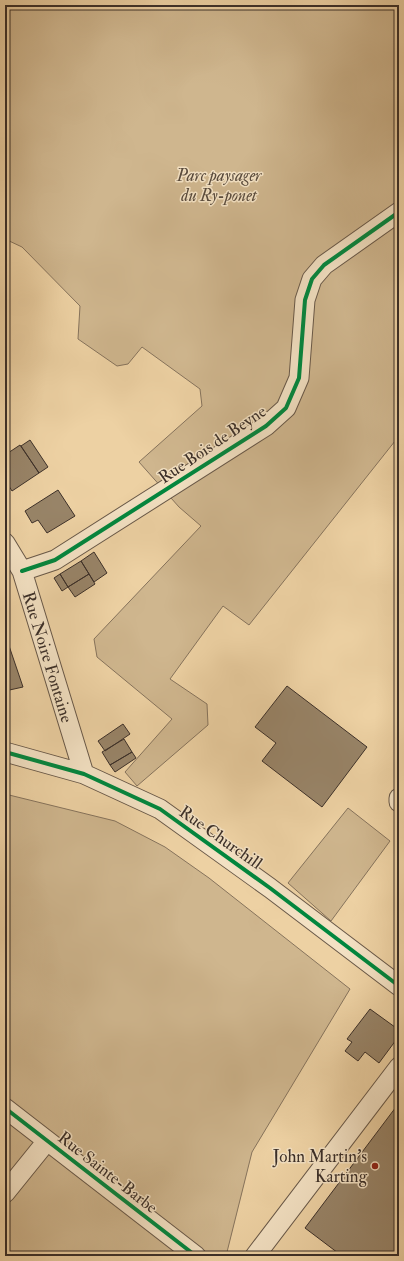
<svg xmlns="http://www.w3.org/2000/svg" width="404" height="1261" font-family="'IM FELL Double Pica',serif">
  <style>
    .green { fill: #cfb68e; stroke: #86735c }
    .building { fill: #988468; stroke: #3c3029 }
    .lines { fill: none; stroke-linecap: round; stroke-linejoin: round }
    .minor-casing { stroke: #685848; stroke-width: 21 }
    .minor { stroke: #f3e1c3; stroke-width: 19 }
    .cycleway-casing { stroke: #f3e1c3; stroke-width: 6 }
    .cycleway { stroke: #00873e; stroke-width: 4 }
    .poi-dot { fill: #8f2418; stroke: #f3e1c3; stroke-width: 1.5 }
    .labels { text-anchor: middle; stroke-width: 3; stroke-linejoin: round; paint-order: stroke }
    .park-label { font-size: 17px; font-style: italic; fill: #594b3d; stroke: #f3e1c3 }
    .street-label { font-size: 17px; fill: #3c3029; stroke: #f3e1c3 }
    .poi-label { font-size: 17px; fill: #3c3029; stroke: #f3e1c3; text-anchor: end }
  </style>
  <rect width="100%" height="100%" fill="#edd1a3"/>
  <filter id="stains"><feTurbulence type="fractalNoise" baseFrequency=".005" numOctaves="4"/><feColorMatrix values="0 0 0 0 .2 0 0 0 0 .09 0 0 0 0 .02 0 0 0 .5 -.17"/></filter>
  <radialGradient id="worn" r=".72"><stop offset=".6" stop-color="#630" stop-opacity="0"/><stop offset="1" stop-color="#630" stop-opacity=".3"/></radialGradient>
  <path class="green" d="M5,5H399V436L249,625L223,606L170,679L207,704L208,725L137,786L125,772L172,719L97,657L94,639L201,526L179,507L139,462L202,406L200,389L142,347L128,364L117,366L78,339L80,306L22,247L5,239Z
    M5,794L115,821L165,847L209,878L350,989L252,1152L226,1256H5Z
    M348,808L390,841L331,921L288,883Z"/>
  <path class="building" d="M30,440L48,467L39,473L21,446Z
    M20,445L39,473L12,491L5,480V455Z
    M58,490L75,516L47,533L38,520L32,523L25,511Z
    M94,552L107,573L94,582L81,561Z
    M81,561L89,574L68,587L60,574Z
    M60,574L68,587L62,591L54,578Z
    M89,574L95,584L75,597L68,587Z
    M5,634L23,687L5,691Z
    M287,686L367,747L322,807L262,761L276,743L255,727Z
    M123,724L130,734L105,751L98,741Z
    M124,739L132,752L110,765L102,752Z
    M132,752L136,758L115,772L110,765Z
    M370,1009L399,1030V1036L379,1063L365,1052L358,1061L345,1051L352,1042L347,1039Z
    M399,1103V1256H342L305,1228Z"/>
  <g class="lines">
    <g class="minor-casing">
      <path id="minor" d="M5,543L22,571L84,774
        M22,571L55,560L266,426L286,408L299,378L305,300L312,279L324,265L399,212
        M5,752L84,774L160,809L270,888L399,986
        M399,798V802
        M5,1108L196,1256
        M5,1193L47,1141
        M255,1256L399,1067"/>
    </g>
    <use href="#minor" class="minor"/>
    <g class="cycleway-casing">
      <path id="cycleway" d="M22,571L55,560L266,426L286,408L299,378L305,300L312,279L324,265L399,212
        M5,752L84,774L160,809L270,888L399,986
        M5,1108L196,1256"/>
    </g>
    <use href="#cycleway" class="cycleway"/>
  </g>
  <circle class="poi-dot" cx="375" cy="1166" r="4"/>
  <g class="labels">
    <g class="park-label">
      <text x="219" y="181">Parc paysager<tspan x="219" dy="20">du Ry-ponet</tspan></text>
    </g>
    <g class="street-label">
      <text transform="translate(212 444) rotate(-34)" y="6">Rue Bois de Beyne</text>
      <text transform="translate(48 657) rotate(73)" y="6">Rue Noire Fontaine</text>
      <text transform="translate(221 837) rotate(35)" y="6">Rue Churchill</text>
      <text transform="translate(108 1172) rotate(38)" y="6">Rue Sainte-Barbe</text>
    </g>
    <g class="poi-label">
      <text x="367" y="1162">John Martin's<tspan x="367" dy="20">Karting</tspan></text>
    </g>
  </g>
  <rect width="404" height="1261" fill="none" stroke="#edd1a3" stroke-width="20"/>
  <rect x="6" y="6" width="392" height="1249" fill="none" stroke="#3c3029" stroke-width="2"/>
  <rect x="10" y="10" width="384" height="1241" fill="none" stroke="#3c3029"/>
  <rect width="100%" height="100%" filter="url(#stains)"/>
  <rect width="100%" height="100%" fill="url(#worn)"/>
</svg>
